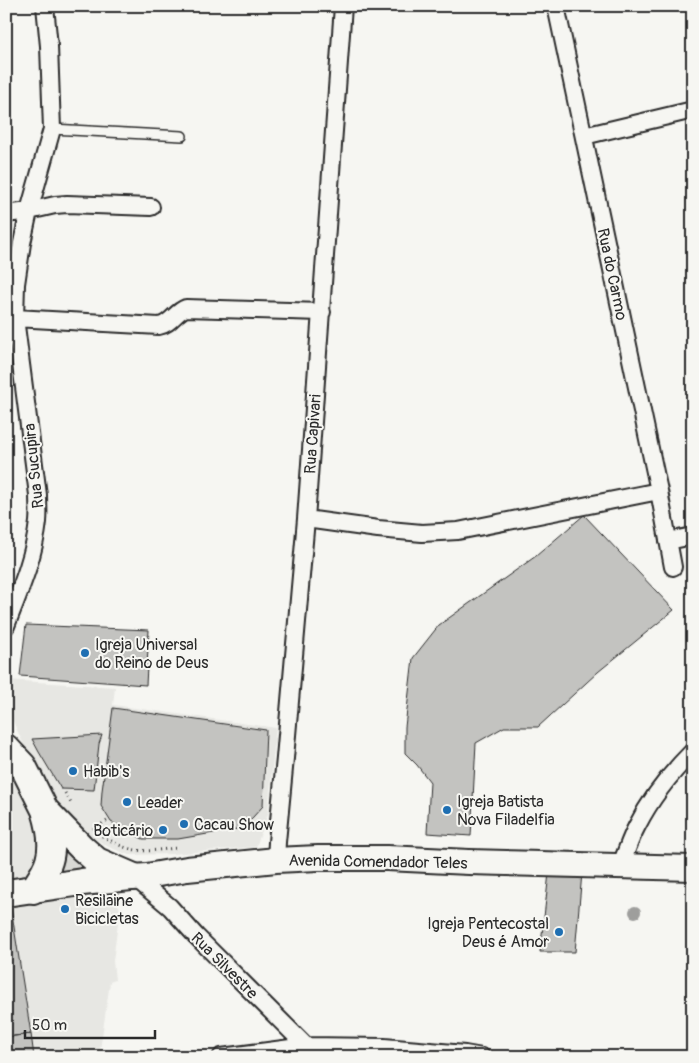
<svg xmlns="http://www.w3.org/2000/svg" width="699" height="1063" font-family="Pangolin,sans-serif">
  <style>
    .built { fill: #e7e7e3 }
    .green { fill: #d9d9d5; stroke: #828280 }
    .building { fill: #c3c3c0; stroke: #2b2b2b }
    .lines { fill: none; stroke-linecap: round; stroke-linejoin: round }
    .service-casing { stroke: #2b2b2b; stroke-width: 12 }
    .minor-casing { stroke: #2b2b2b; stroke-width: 20 }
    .secondary-casing { stroke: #2b2b2b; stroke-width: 28 }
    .primary-casing { stroke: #2b2b2b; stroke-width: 30 }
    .path { stroke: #2b2b2b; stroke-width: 3; stroke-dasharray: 1 4; stroke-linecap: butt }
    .service { stroke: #f6f6f2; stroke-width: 9 }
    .minor { stroke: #f6f6f2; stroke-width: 16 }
    .secondary { stroke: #f6f6f2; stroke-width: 24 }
    .primary { stroke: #f6f6f2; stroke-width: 26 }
    .tree { fill: #9e9e9c }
    .poi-dot { fill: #1f6fb2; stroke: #f6f6f2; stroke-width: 2 }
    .labels { text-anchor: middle; stroke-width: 4; stroke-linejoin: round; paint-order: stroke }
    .street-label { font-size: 16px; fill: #2b2b2b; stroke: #f6f6f2 }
    .poi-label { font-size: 16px; fill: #2b2b2b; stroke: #f6f6f2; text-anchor: start }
  </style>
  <rect width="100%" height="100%" fill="#f6f6f2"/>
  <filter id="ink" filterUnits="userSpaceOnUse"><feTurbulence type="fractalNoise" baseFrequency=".02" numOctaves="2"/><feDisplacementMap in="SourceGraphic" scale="10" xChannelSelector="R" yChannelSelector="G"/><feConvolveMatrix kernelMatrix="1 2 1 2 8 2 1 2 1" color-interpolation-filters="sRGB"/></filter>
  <g filter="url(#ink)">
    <path class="built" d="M6,680L115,687L113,705L276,728L268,814L256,847L172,854L129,855L109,847L77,828L52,805L120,908L113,961L115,980L110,982L99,1057H6V736L38,770L22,741L6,706Z"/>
    <path class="green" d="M57,843L102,870L50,877Z"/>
    <path class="building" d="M584,515L674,610L598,672L538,727H504L476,743L471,836L427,833L430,782L417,765L405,753V727L413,658L439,625L536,556Z
      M26,625L149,630L146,685L20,676Z
      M113,708L266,730L263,806L243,828L178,839H143L111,822L101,806L102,791Z
      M102,735L99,744L94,790L61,789L39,752L32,739Z
      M549,873H582L575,952H540Z
      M6,908H11L31,1034L6,1037Z
      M31,1034L34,1057H6V1037Z"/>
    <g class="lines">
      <g class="service-casing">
        <path id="service" d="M52,129L182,136"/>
      </g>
      <g class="minor-casing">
        <path id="minor" d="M556,6L659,491L673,567
          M584,136L693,110
          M6,214L29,211L55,205L67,204L151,207
          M15,318L159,326C171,324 175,312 186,308L322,312
          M306,519L378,529L422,533L458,531L659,491
          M668,541L693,536
          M6,626C19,592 34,558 38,522C39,513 38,504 38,495L15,318L16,284L22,243L29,211L52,129L49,46L45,6
          M276,860L277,842L285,758L306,519L343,6
          M620,866C626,853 630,839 637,826C650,800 672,772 693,751
          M134,877L170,907L196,936L306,1046L309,1051
          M221,1057L306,1046L384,1047L465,1054L482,1057"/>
      </g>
      <g class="secondary-casing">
        <path id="secondary" d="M134,877L147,876L187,869L276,860L318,858H387L469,862L693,868"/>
      </g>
      <g class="primary-casing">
        <path id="primary" d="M6,748L23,766L45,810L81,847L97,861L134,877
          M33,890C39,881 46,872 49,861C54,845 50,826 45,810
          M6,893L82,882L131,877"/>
      </g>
      <path class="path" d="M65,793L72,805
        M93,829L107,821
        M102,836C112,841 121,847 131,849C146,853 163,849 178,848"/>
      <use href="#service" class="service"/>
      <use href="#minor" class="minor"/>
      <use href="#secondary" class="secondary"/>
      <use href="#primary" class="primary"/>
    </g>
    <circle class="tree" cx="635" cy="912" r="6"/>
  </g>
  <g class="poi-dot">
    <circle cx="85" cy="653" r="5"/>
    <circle cx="73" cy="771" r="5"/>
    <circle cx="127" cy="802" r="5"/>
    <circle cx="447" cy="810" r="5"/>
    <circle cx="184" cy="824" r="5"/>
    <circle cx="163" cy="830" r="5"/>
    <circle cx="65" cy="909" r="5"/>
    <circle cx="559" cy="932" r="5"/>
  </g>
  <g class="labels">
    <g class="street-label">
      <text transform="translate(613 274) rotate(78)" y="6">Rua do Carmo</text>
      <text transform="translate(312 434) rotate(-86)" y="6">Rua Capivari</text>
      <text transform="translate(33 466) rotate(-96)" y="6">Rua Sucupira</text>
      <text transform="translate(378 861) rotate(1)" y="6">Avenida Comendador Teles</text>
      <text transform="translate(225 965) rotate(45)" y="6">Rua Silvestre</text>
    </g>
    <g class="poi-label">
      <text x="95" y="650">Igreja Universal<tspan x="95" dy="18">do Reino de Deus</tspan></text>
      <text x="83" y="777">Habib's</text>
      <text x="457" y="807">Igreja Batista<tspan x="457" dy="18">Nova Filadelfia</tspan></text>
      <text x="137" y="808">Leader</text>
      <text x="194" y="830">Cacau Show</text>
      <text x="153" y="836" text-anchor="end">Boticário</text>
      <text x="75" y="906">Resilaine<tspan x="75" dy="18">Bicicletas</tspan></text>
      <text x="549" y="929" text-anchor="end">Igreja Pentecostal<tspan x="549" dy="18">Deus é Amor</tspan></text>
    </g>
  </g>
  <rect width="699" height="1063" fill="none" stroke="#f6f6f2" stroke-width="25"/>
  <rect x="12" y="12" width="674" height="1038" fill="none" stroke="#2b2b2b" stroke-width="2" filter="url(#ink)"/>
  <path d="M25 1030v8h130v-8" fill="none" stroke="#2b2b2b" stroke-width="2.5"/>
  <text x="32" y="1030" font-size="15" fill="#2b2b2b" stroke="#f6f6f2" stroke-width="4" paint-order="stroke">50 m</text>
</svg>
